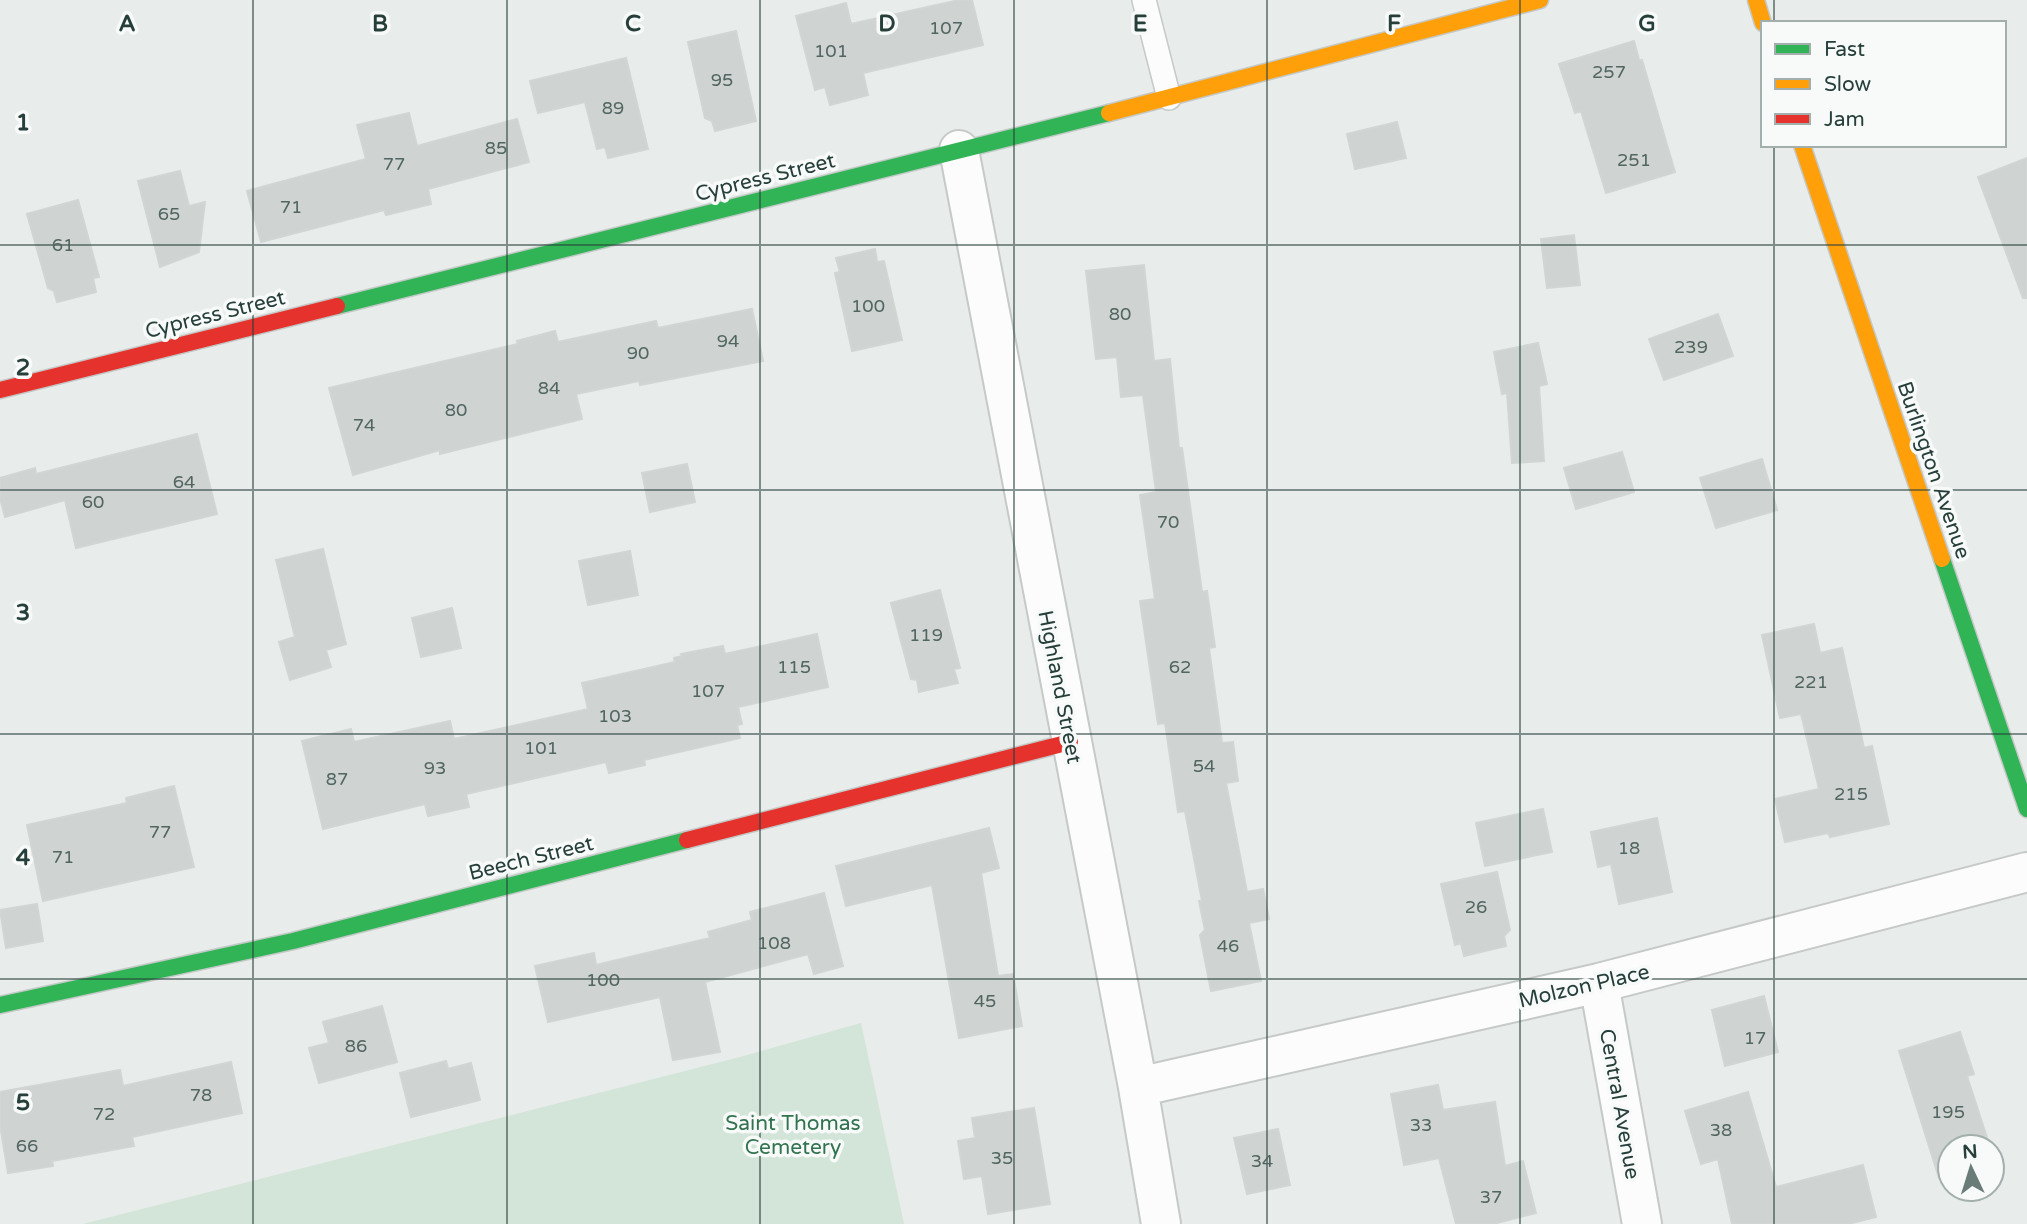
<svg xmlns="http://www.w3.org/2000/svg" width="2027" height="1224" font-family="'Varela Round',sans-serif">
  <style>
    .green { fill: #d3e4d8 }
    .building { fill: #cfd3d2; stroke: #d1d5d3; stroke-width: 2 }
    .lines { fill: none; stroke-linecap: round; stroke-linejoin: round }
    .lane-casing { stroke: #c5c9c7; stroke-width: 26 }
    .street-casing { stroke: #c5c9c7; stroke-width: 42 }
    .fast-casing { stroke: #c4c9c7; stroke-width: 19 }
    .slow-casing { stroke: #c4c9c7; stroke-width: 19 }
    .jam-casing { stroke: #c4c9c7; stroke-width: 19 }
    .lane { stroke: #fcfcfc; stroke-width: 23 }
    .street { stroke: #fcfcfc; stroke-width: 38 }
    .fast { stroke: #30b455; stroke-width: 16 }
    .slow { stroke: #ff9f0a; stroke-width: 16 }
    .jam { stroke: #e5322d; stroke-width: 16 }
    .grid { fill: none; stroke: #263f3a; stroke-width: 2; stroke-opacity: 0.55 }
    .labels { text-anchor: middle; stroke-width: 7; stroke-linejoin: round; paint-order: stroke }
    .number-label { font-size: 18px; fill: #516561 }
    .street-label { font-size: 21px; fill: #263f3a; stroke: #f7faf9 }
    .park-label { font-size: 21px; fill: #32734f; stroke: #f7faf9 }
    .grid-label { font-size: 23px; text-anchor: middle; font-weight: bold; fill: #263f3a; stroke: #f7faf9; stroke-width: 7; stroke-linejoin: round; paint-order: stroke }
  </style>
  <rect width="100%" height="100%" fill="#e8ecea"/>
  <path class="green" d="M861,1023L904,1224H83L740,1057Z"/>
  <path class="building" d="M959,0H972L983,45L863,73L868,95L830,105L825,87L815,90L796,16L846,3L851,24Z
    M736,31L756,121L715,131L712,121L705,118L688,42Z
    M1634,41L1639,60H1642L1675,172L1606,193L1581,111L1575,113L1559,64Z
    M626,58L648,149L608,158L605,147L597,149L585,102L538,113L530,81Z
    M409,113L417,146L517,119L529,162L428,189L431,204L386,215L384,210L261,242L247,191L366,159L357,125Z
    M1397,122L1406,158L1355,169L1347,134Z
    M2027,158V298H2023L1978,177Z
    M180,171L189,206L205,202L199,252L160,267L138,181Z
    M78,200L99,277L93,278L96,292L57,302L54,291L48,288L27,214Z
    M1574,235L1580,285L1547,288L1541,239Z
    M875,249L877,262L884,261L902,340L852,351L835,273L840,272L836,258Z
    M1144,265L1154,361L1170,359L1179,448H1182L1202,592L1207,591L1215,647L1209,648L1222,743L1233,742L1238,781L1226,783L1247,892L1263,889L1269,919L1249,923L1261,981L1211,991L1200,935L1205,930L1199,901H1202L1185,811L1178,812L1165,723L1158,724L1140,601L1155,599L1140,495L1156,492L1143,395L1121,397L1117,357L1096,359L1086,271Z
    M752,309L763,361L640,385L639,381L576,394L582,419L440,454V450L353,475L329,388L518,344L517,341L555,331L558,342L656,321L658,328Z
    M1718,314L1733,356L1664,380L1649,339Z
    M1538,343L1547,384L1539,386L1544,461L1512,463L1507,393L1502,394L1494,352Z
    M197,434L217,514L76,548L65,500L5,517L0,498V478L35,468L36,474Z
    M1622,452L1634,492L1576,509L1564,468Z
    M1762,459L1777,510L1716,528L1700,478Z
    M687,464L695,502L650,512L642,473Z
    M323,549L346,644L326,650L331,667L290,680L279,642L295,637L276,560Z
    M630,551L638,595L588,605L579,561Z
    M940,590L960,668L954,669L958,683L919,692L917,680L911,679L891,603Z
    M452,608L461,648L421,657L412,618Z
    M1814,624L1820,653L1842,648L1864,748L1872,746L1889,824L1830,837L1828,833L1785,842L1775,799L1819,789L1801,714L1780,718L1762,635Z
    M817,634L828,687L738,707L742,724L737,725L740,738L644,760L645,765L609,773L606,762L466,794L469,807L428,816L425,804L323,829L302,741L351,729L354,742L450,721L454,739L588,709L582,683L675,662L674,658L682,656L681,654L723,646L725,654Z
    M174,786L194,867L43,901L27,825L127,803L126,798Z
    M1543,809L1552,852L1485,866L1476,823Z
    M1657,818L1672,892L1619,904L1611,864L1598,867L1591,832Z
    M989,828L999,868L981,873L998,976L1013,974L1022,1026L959,1038L932,885L846,906L836,866Z
    M1497,872L1510,930L1504,936L1506,946L1464,956L1461,943L1455,945L1441,884Z
    M824,893L843,966L814,974L808,954L705,982L720,1052L673,1060L660,997L548,1022L535,966L594,953L596,965L710,938L708,932L752,920L750,912Z
    M37,904L43,941L6,948L0,910Z
    M1764,996L1778,1052L1725,1066L1712,1010Z
    M382,1006L397,1062L319,1083L309,1048L329,1043L323,1022Z
    M1960,1032L1974,1074L1967,1076L1990,1147H1950V1174L1939,1178L1899,1051Z
    M446,1061L448,1069L471,1063L480,1100L411,1117L400,1073Z
    M231,1062L242,1113L132,1137L134,1146L52,1161L53,1166L8,1173L0,1125V1092L120,1070L123,1086Z
    M1438,1085L1443,1110L1495,1102L1505,1166L1523,1161L1536,1213L1493,1224H1456L1439,1158L1404,1165L1391,1094Z
    M1748,1092L1776,1187L1863,1165L1876,1217L1848,1224H1732L1718,1159L1701,1164L1685,1111Z
    M1034,1108L1050,1204L988,1214L982,1176L964,1179L958,1141L975,1138L972,1118Z
    M1278,1129L1290,1185L1247,1194L1234,1138Z"/>
  <g class="lines">
    <g class="lane-casing">
      <path id="lane" d="M1144,0L1169,98"/>
    </g>
    <g class="street-casing">
      <path id="street" d="M959,150L1138,1087L1161,1224
        M1599,983L1642,1224
        M1138,1087L1599,983L2027,872"/>
    </g>
    <g class="fast-casing">
      <path id="fast" d="M337,306L1109,113
        M1942,559L2027,809
        M0,1005L293,941L687,840"/>
    </g>
    <g class="slow-casing">
      <path id="slow" d="M1756,0L1763,23
        M1109,113L1540,0
        M1802,145L1942,559"/>
    </g>
    <g class="jam-casing">
      <path id="jam" d="M0,390L337,306
        M687,840L1070,742"/>
    </g>
    <use href="#lane" class="lane"/>
    <use href="#street" class="street"/>
    <use href="#fast" class="fast"/>
    <use href="#slow" class="slow"/>
    <use href="#jam" class="jam"/>
  </g>
  <path class="grid" d="M253,0V1224M507,0V1224M760,0V1224M1014,0V1224M1267,0V1224M1520,0V1224M1774,0V23M1774,145V1224M0,245H2027M0,490H2027M0,734H2027M0,979H2027"/>
  <g class="labels">
    <g class="number-label">
      <text x="946" y="34">107</text>
      <text x="831" y="57">101</text>
      <text x="1609" y="78">257</text>
      <text x="722" y="86">95</text>
      <text x="613" y="114">89</text>
      <text x="496" y="154">85</text>
      <text x="1634" y="166">251</text>
      <text x="394" y="170">77</text>
      <text x="291" y="213">71</text>
      <text x="169" y="220">65</text>
      <text x="63" y="251">61</text>
      <text x="868" y="312">100</text>
      <text x="1120" y="320">80</text>
      <text x="728" y="347">94</text>
      <text x="1691" y="353">239</text>
      <text x="638" y="359">90</text>
      <text x="549" y="394">84</text>
      <text x="456" y="416">80</text>
      <text x="364" y="431">74</text>
      <text x="184" y="488">64</text>
      <text x="93" y="508">60</text>
      <text x="1168" y="528">70</text>
      <text x="926" y="641">119</text>
      <text x="794" y="673">115</text>
      <text x="1180" y="673">62</text>
      <text x="1811" y="688">221</text>
      <text x="708" y="697">107</text>
      <text x="615" y="722">103</text>
      <text x="541" y="754">101</text>
      <text x="1204" y="772">54</text>
      <text x="435" y="774">93</text>
      <text x="337" y="785">87</text>
      <text x="1851" y="800">215</text>
      <text x="160" y="838">77</text>
      <text x="1629" y="854">18</text>
      <text x="63" y="863">71</text>
      <text x="1476" y="913">26</text>
      <text x="774" y="949">108</text>
      <text x="1228" y="952">46</text>
      <text x="603" y="986">100</text>
      <text x="985" y="1007">45</text>
      <text x="1755" y="1044">17</text>
      <text x="356" y="1052">86</text>
      <text x="201" y="1101">78</text>
      <text x="1948" y="1118">195</text>
      <text x="104" y="1120">72</text>
      <text x="1421" y="1131">33</text>
      <text x="1721" y="1136">38</text>
      <text x="27" y="1152">66</text>
      <text x="1002" y="1164">35</text>
      <text x="1262" y="1167">34</text>
      <text x="1491" y="1203">37</text>
    </g>
    <g class="street-label">
      <text transform="translate(765 177) rotate(-14)" y="7">Cypress Street</text>
      <text transform="translate(215 314) rotate(-14)" y="7">Cypress Street</text>
      <text transform="translate(1934 470) rotate(71)" y="7">Burlington Avenue</text>
      <text transform="translate(1060 687) rotate(79)" y="7">Highland Street</text>
      <text transform="translate(531 858) rotate(-14)" y="7">Beech Street</text>
      <text transform="translate(1584 986) rotate(-13)" y="7">Molzon Place</text>
      <text transform="translate(1620 1104) rotate(80)" y="7">Central Avenue</text>
    </g>
    <g class="park-label">
      <text x="793" y="1130">Saint Thomas<tspan x="793" dy="24">Cemetery</tspan></text>
    </g>
  </g>
  <g class="grid-label">
    <text x="127" y="31">A</text>
    <text x="380" y="31">B</text>
    <text x="633" y="31">C</text>
    <text x="887" y="31">D</text>
    <text x="1140" y="31">E</text>
    <text x="1394" y="31">F</text>
    <text x="1647" y="31">G</text>
    <text x="23" y="130">1</text>
    <text x="23" y="375">2</text>
    <text x="23" y="620">3</text>
    <text x="23" y="865">4</text>
    <text x="23" y="1110">5</text>
  </g>
  <rect x="1761" y="21" width="245" height="126" fill="#f7faf9" stroke="#a3afad" stroke-width="2"/>
  <rect x="1775" y="44" width="35" height="10" fill="#30b455" stroke="#a3afad" stroke-width="2"/>
  <text x="1824" y="56" font-size="21" fill="#263f3a">Fast</text>
  <rect x="1775" y="79" width="35" height="10" fill="#ff9f0a" stroke="#a3afad" stroke-width="2"/>
  <text x="1824" y="91" font-size="21" fill="#263f3a">Slow</text>
  <rect x="1775" y="114" width="35" height="10" fill="#e5322d" stroke="#a3afad" stroke-width="2"/>
  <text x="1824" y="126" font-size="21" fill="#263f3a">Jam</text>
  <g transform="translate(1971 1168) rotate(356)"><circle r="33" fill="#f7faf9" stroke="#a3afad" stroke-width="2"/>
  <path d="M0-5L12 26L0 18L-12 26Z" fill="#6a7c78"/>
  <text y="-10" font-size="19" font-weight="bold" text-anchor="middle" fill="#263f3a">N</text>
  </g>
</svg>
